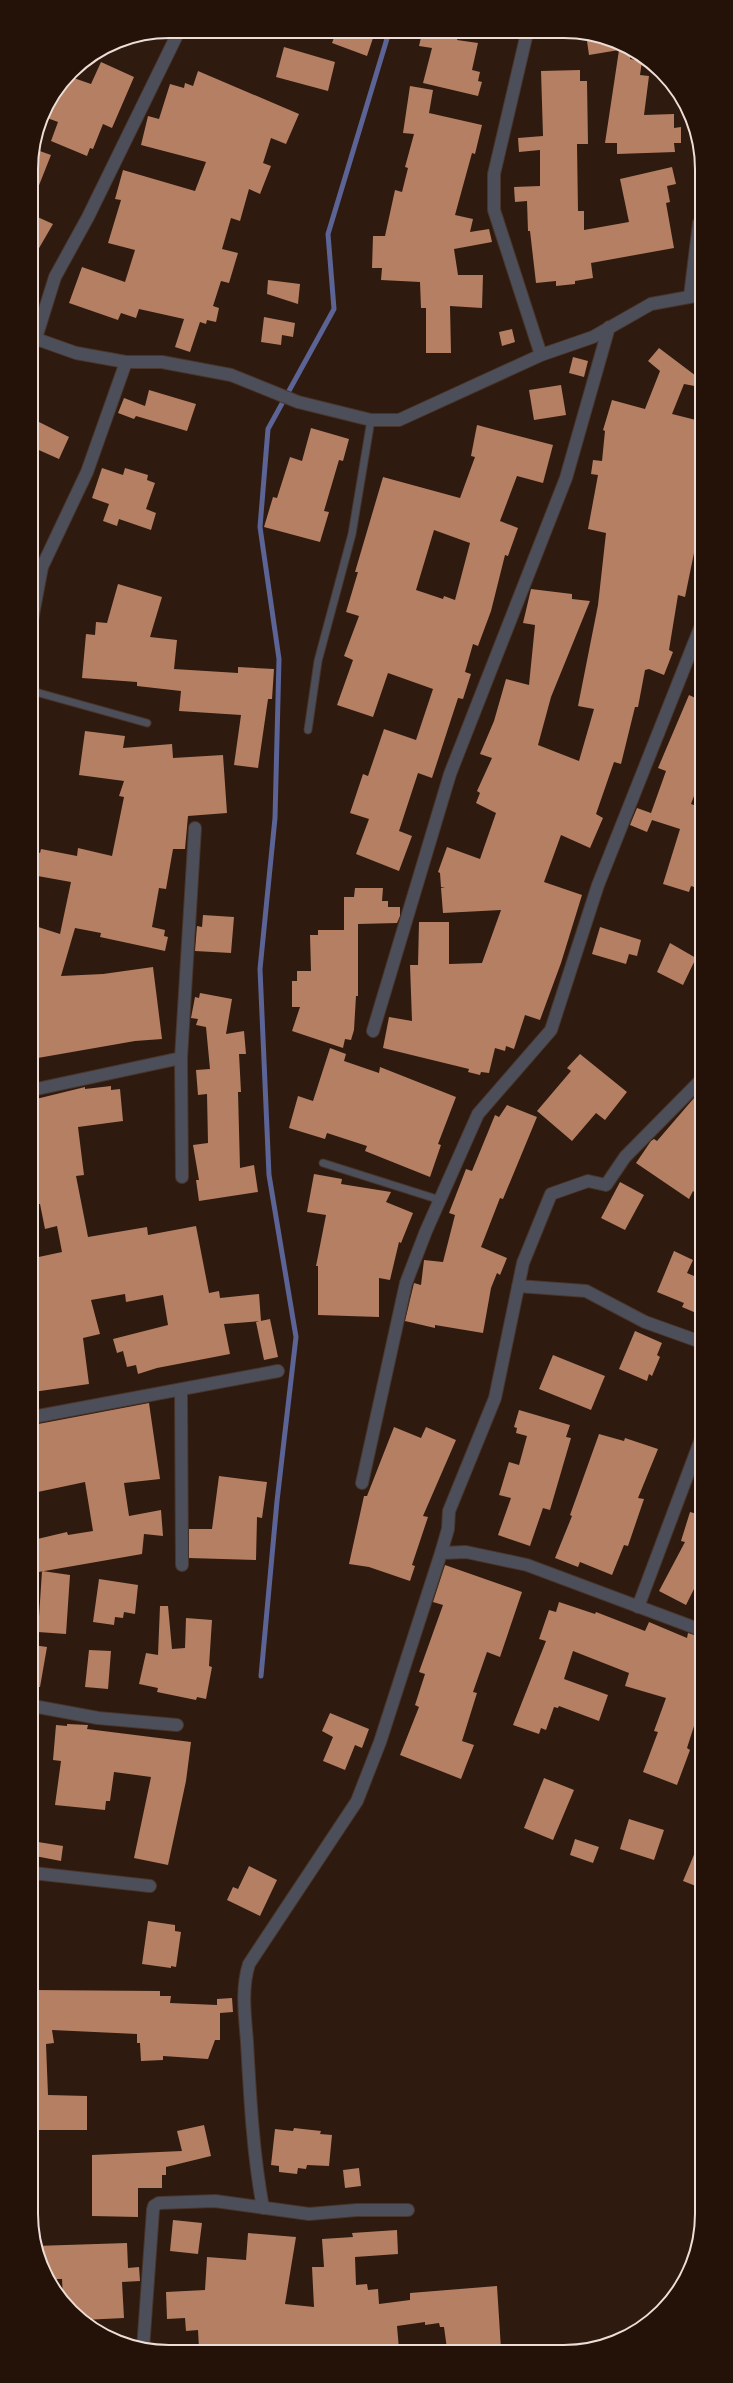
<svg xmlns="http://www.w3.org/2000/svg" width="733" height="2383" font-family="Helvetica,sans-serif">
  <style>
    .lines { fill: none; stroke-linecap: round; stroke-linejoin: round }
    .stream { stroke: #5b6495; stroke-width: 5 }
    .building { fill: #b57f63; fill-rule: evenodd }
    .lane-casing { stroke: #49352b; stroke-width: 9 }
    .street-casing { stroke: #49352b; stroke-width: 14 }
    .lane { stroke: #4c4f59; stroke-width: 7 }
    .street { stroke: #4c4f59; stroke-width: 12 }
    .rim { fill: none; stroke: #ecddd6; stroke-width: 2 }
  </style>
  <rect width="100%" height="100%" fill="#2e1a0f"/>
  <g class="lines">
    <path class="stream" d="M261,1676L277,1501L296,1337L269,1175L260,969L275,818L279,659L260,527L268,429L334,309L328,234L389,32"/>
  </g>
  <path class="building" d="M336,32H375L367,56L332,43Z
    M422,33H459L457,40L478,43L472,70L480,72L478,81L482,82L478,96L423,83L432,48L419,46Z
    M586,34L631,49L630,59L642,61L640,75L649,76L644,115L674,114V128L681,127V143H674L675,152L617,154V143H605L619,50L589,55Z
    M284,47L335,62L328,91L276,77Z
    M101,62L134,77L112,128L103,124L93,149L90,148L87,156L51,141L58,122L42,116L68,76L91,84Z
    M580,70V81H587L588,144H577L578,211H584V230L629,222L620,179L672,167L676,184L667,186L670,202L666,203L674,248L591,263L593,278L575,281V284L556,286V281L536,283L530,231H528L527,201L515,202L514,187L540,186V150L519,152L518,138L543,136L541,71Z
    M198,71L299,114L286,144L271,138L263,163L271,166L260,194L249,189L240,221L231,218L222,249L238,253L229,283L221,281L213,306L219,308L216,322L207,320L206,324L200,322L190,352L175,347L184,319L139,309L136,318L121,313L118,320L69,303L82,267L125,282L135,250L108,243L121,200L115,199L123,170L195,191L206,162L141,145L148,116L159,119L170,84L184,88L185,83L193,86Z
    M410,86L433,90L429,113L482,125L475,154L472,153L455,215L473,219L470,232L489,229L492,242L454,249L458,275H483L482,308L450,306L451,353H426V308H421L420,282L381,280L382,268H372L373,236H385L395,190L402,192L408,168L405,167L414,134L403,133Z
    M34,149L51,155L32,203L31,161Z
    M31,214L53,224L31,262Z
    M268,280L300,284L298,304L267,294Z
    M264,317L295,323L293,337L282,335L281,345L261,342Z
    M512,329L515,342L502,346L499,332Z
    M659,348L700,379V387L684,384L672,414L700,421V546L698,554L694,553L685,597L678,595L669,650L673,652L664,675L649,669L645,670L638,707H635L621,764L614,762L596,814L603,818L590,848L561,835L544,882L582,895L561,963L540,1020L525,1015L514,1049L506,1046L505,1051L495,1048L489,1073L481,1072L480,1075L468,1072L469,1069L383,1048L389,1017L412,1021L410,965H418L419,922H449V964L482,963L501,910L443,913L441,888H445L441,887L440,873L438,872L447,847L480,859L496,813L476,803L480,793L477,791L492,758L480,754L494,721L506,679L529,685L535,625L523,623L531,589L572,594V599L590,601L551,697L538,745L579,761L594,709L578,706L598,605L606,533L588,529L598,475L591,474L593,460L602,461L605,431L603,430L612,400L645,409L660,371L648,361Z
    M573,357L588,361L584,377L569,373Z
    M561,385L566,415L534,420L529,390Z
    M149,390L196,404L187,431L136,416L134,419L118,413L124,398L145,406Z
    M37,421L69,437L59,459L32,447V433Z
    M477,425L553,445L543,483L517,476L500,521L518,528L508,556L505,555L491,611L478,646L473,644L465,672L471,674L463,699L458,698L432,778L418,773L399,831L412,836L399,871L356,854L369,819L350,813L363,774L368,776L384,729L416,740L433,689L388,673L373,717L337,705L353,660L344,656L359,616L346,612L358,572H355L383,477L460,498L475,457L471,456ZM434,530L470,543L455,600L444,596L443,599L416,590Z
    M311,428L349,439L343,461L339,460L324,511L329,512L320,542L264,527L273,497L277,498L290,457L302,461Z
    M102,468L123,475L125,468L148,475L147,480L155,483L146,509L156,513L151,530L119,519L117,526L103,521L109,504L92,498Z
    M118,584L162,597L150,637L177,640L174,669L238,673V667L274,669L272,699H268L258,768L234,765L241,715L179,711L181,691L137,686V682L82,678L86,634L95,635L96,622L107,623Z
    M689,695L700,700V780L691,804L700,807V889L691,886L689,892L663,884L680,829L652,820L647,832L630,825L637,808L651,813L666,771L658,768Z
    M85,731L125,736L123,748L172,744L173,758L223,755L227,813L188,816L185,849H173L166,889L159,888L152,927L165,930L164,936L168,937L165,951L100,937L101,933L75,928L61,976L103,974L153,967L162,1039L135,1041L32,1059V925L60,934L71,882L32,875V859L35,860L37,852L40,853L41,849L77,856L78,848L112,856L124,797L119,796L124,781L79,775Z
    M355,888H383L382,901H388V907H400V916L397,923L358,924V996H356L354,1030L351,1040L345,1039L343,1048L292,1031L300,1007H292V981H297V971H311L310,935H318V930H344V897H354Z
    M203,915L234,917L231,953L195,951L197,926L202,927Z
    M600,927L641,940L637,956L629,954L626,964L592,954Z
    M670,943L696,958L683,985L657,972Z
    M200,993L232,999L226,1034L244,1031L246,1054H239L241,1092H238L240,1168L254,1165L258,1192L199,1201L196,1180H199L193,1145L208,1143L207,1094L198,1095L196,1070L210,1069L206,1027L196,1025L198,1019L191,1018L195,997L199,998Z
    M330,1048L346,1054L344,1061L379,1073L380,1067L456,1097L438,1144L441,1145L430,1177L365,1151L367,1146L327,1133L325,1139L289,1128L298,1096L313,1101Z
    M580,1054L627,1092L605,1120L596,1113L572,1141L537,1111L571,1071L567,1068Z
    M111,1086V1090L120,1089L123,1121L78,1127L84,1175L76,1176L88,1237L147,1227L148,1235L196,1226L209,1293L219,1291L220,1298L259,1294L261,1321L224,1324L230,1354L157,1368L138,1374L136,1365L127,1367L123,1351L117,1353L113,1339L168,1325L163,1295L126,1302L125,1294L91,1300L100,1334L83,1338L89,1384L33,1392V1279L39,1278L34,1258L62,1252L57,1226L45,1229L40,1204H32V1100L85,1087V1089Z
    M700,1091L701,1198L693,1191L689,1199L636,1163L651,1141L654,1139L657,1141Z
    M507,1105L537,1117L503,1199L500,1198L481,1247L507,1258L500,1275L497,1273L491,1288L483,1333L435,1325V1328L405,1321L414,1283L421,1285L424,1260L443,1262L455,1215L449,1213L466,1169L472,1171L495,1115L499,1117Z
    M314,1174L342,1179L341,1184L391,1192L386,1202L413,1213L401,1243L399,1242L390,1280L379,1278V1317L318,1315V1266H316L326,1215L307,1212Z
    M620,1182L644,1195L625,1230L601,1218Z
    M674,1251L693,1260L687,1273L701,1279V1315L682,1307L684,1303L657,1292Z
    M270,1319L278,1357L264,1360L256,1322Z
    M635,1331L662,1343L657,1355L660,1357L652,1376L649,1374L647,1381L619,1369Z
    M553,1355L605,1376L591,1410L539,1389Z
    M149,1403L160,1479L124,1483L129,1516L161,1510L163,1536L144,1534L142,1554L33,1573V1540L67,1532L68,1535L93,1531L85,1482L33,1493V1425Z
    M519,1410L570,1425L566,1437L571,1438L550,1510L543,1508L530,1546L498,1535L511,1498L499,1495L509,1462L519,1465L527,1436L516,1433L517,1428L514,1427Z
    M394,1427L421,1438L426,1427L456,1440L423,1516L428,1517L412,1565L415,1566L410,1581L369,1567L349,1564L364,1496H367Z
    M599,1434L624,1441L625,1438L658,1449L638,1498L644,1499L628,1546L624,1545L612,1575L580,1562L578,1567L555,1558L572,1516L570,1515Z
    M219,1476L267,1482L262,1518L257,1517L256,1560L189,1558V1529H212Z
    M690,1512L701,1515V1575L686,1605L659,1591L685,1542L681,1541Z
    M445,1565L522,1592L500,1657L487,1652L473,1692L477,1693L462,1741L474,1745L461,1779L400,1755L419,1707L415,1705L425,1674L419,1672L443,1605L433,1602Z
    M42,1571L70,1575L66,1634L38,1632Z
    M99,1579L138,1585L135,1614L124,1612L123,1618L115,1617L114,1625L93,1622Z
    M559,1602L595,1614L596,1612L645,1631L649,1622L687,1638L688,1633L701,1637V1704L687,1748L690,1750L677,1785L643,1772L658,1732L654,1731L666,1698L625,1686L629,1673L573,1651L564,1679L608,1695L599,1721L559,1706L558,1708L554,1707L546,1730L541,1728L539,1734L513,1725L546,1641L539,1639L549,1610L556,1612Z
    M160,1606H168L172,1649L185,1648L186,1618L212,1620L209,1666L212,1667L206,1699L197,1697L196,1700L157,1692L158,1688L139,1684L146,1653L158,1655Z
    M33,1645L47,1647L40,1687H33Z
    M89,1650L111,1651L108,1689L85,1687Z
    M330,1713L369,1729L362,1748L355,1745L345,1770L323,1761L333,1737L322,1731Z
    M67,1724L88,1725L87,1729L191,1742L186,1781L168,1865L134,1858L151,1777L114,1772L110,1801H106L105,1810L55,1805L61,1761L53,1760L56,1725L67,1726Z
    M544,1778L574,1790L553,1840L524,1828Z
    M629,1819L664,1830L654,1860L620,1849Z
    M701,1838V1888L683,1881Z
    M575,1839L599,1847L593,1863L570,1855Z
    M38,1842L63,1846L61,1861L35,1856Z
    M249,1866L277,1880L260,1916L227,1900L233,1887L238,1889Z
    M148,1921L175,1925V1931L181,1932L176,1967L171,1966V1968L142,1964Z
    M33,1990L160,1991V1996H171L170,2003L217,2005V1999L232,1998L233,2012L220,2013V2040H215L208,2059L163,2056V2060L141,2061L140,2043H137V2034L52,2030L54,2043L46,2044L48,2095L87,2096V2130H33Z
    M204,2125L211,2156L166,2167V2175H162V2188H138V2217L92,2216V2155L182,2151L177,2131Z
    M294,2128L321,2131L320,2134L332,2135L329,2166L307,2165L306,2169L298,2168L297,2174L279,2172V2166L271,2165L275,2129L293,2131Z
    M359,2168L361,2186L345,2188L343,2170Z
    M173,2220L202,2223L198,2254L170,2251Z
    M397,2230L398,2254L355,2257L356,2285L367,2284L368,2290L378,2289L379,2304L410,2300V2293L497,2286L501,2349H447L444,2327H440L439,2323L425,2325V2322L397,2326L399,2349H199L198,2330L186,2331L185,2318L167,2319L166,2292L205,2290L207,2257L246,2260L248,2233L296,2237L285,2304L314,2307L312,2267H324L322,2239L353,2237L352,2233Z
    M127,2243L128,2268L139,2267L140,2281L122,2282L124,2318L83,2320L72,2312L63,2299L62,2279H48L45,2275L35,2246Z"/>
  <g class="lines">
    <g class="lane-casing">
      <path id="lane" d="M32,691L147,723
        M308,730L318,661L352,534L371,420
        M323,1163L440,1200"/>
    </g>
    <g class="street-casing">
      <path id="street" d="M527,33L494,174V210L541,355
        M690,296L699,223
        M31,337L76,353L126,362H162L231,375L298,402L371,420H399L541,355L593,337L651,304L700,295
        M36,338L55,277L88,217L179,31
        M32,620L42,567L87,472L126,362
        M373,1031L450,774L566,478L609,327
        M32,1090L181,1058
        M182,1177L181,1058L195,828
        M518,1286L586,1291L645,1322L701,1342
        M181,1390L182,1565
        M33,1417L278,1371
        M362,1483L406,1283L426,1231L478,1114L551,1030L598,885L700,628
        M441,1553L466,1552L527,1565L701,1630
        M638,1607L701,1439
        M33,1706L98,1718L177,1725
        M33,1873L150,1886
        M263,2208C253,2154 250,2097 247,2042C245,2016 241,1989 249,1964L357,1801L380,1742L441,1553L448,1529L449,1511L495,1398L523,1263L551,1194L588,1181L606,1185L625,1157L700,1081
        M143,2349L153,2210L154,2206L159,2203L215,2201L309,2214L357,2210H408"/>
    </g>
    <use href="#lane" class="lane"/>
    <use href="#street" class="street"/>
  </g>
  <path d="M0 0H733V2383H0ZM169 38H564A131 131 0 0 1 695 169V2214A131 131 0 0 1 564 2345H169A131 131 0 0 1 38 2214V169A131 131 0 0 1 169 38Z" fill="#241107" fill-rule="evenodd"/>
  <path class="rim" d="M169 38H564A131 131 0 0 1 695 169V2214A131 131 0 0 1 564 2345H169A131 131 0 0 1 38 2214V169A131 131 0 0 1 169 38Z"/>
</svg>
